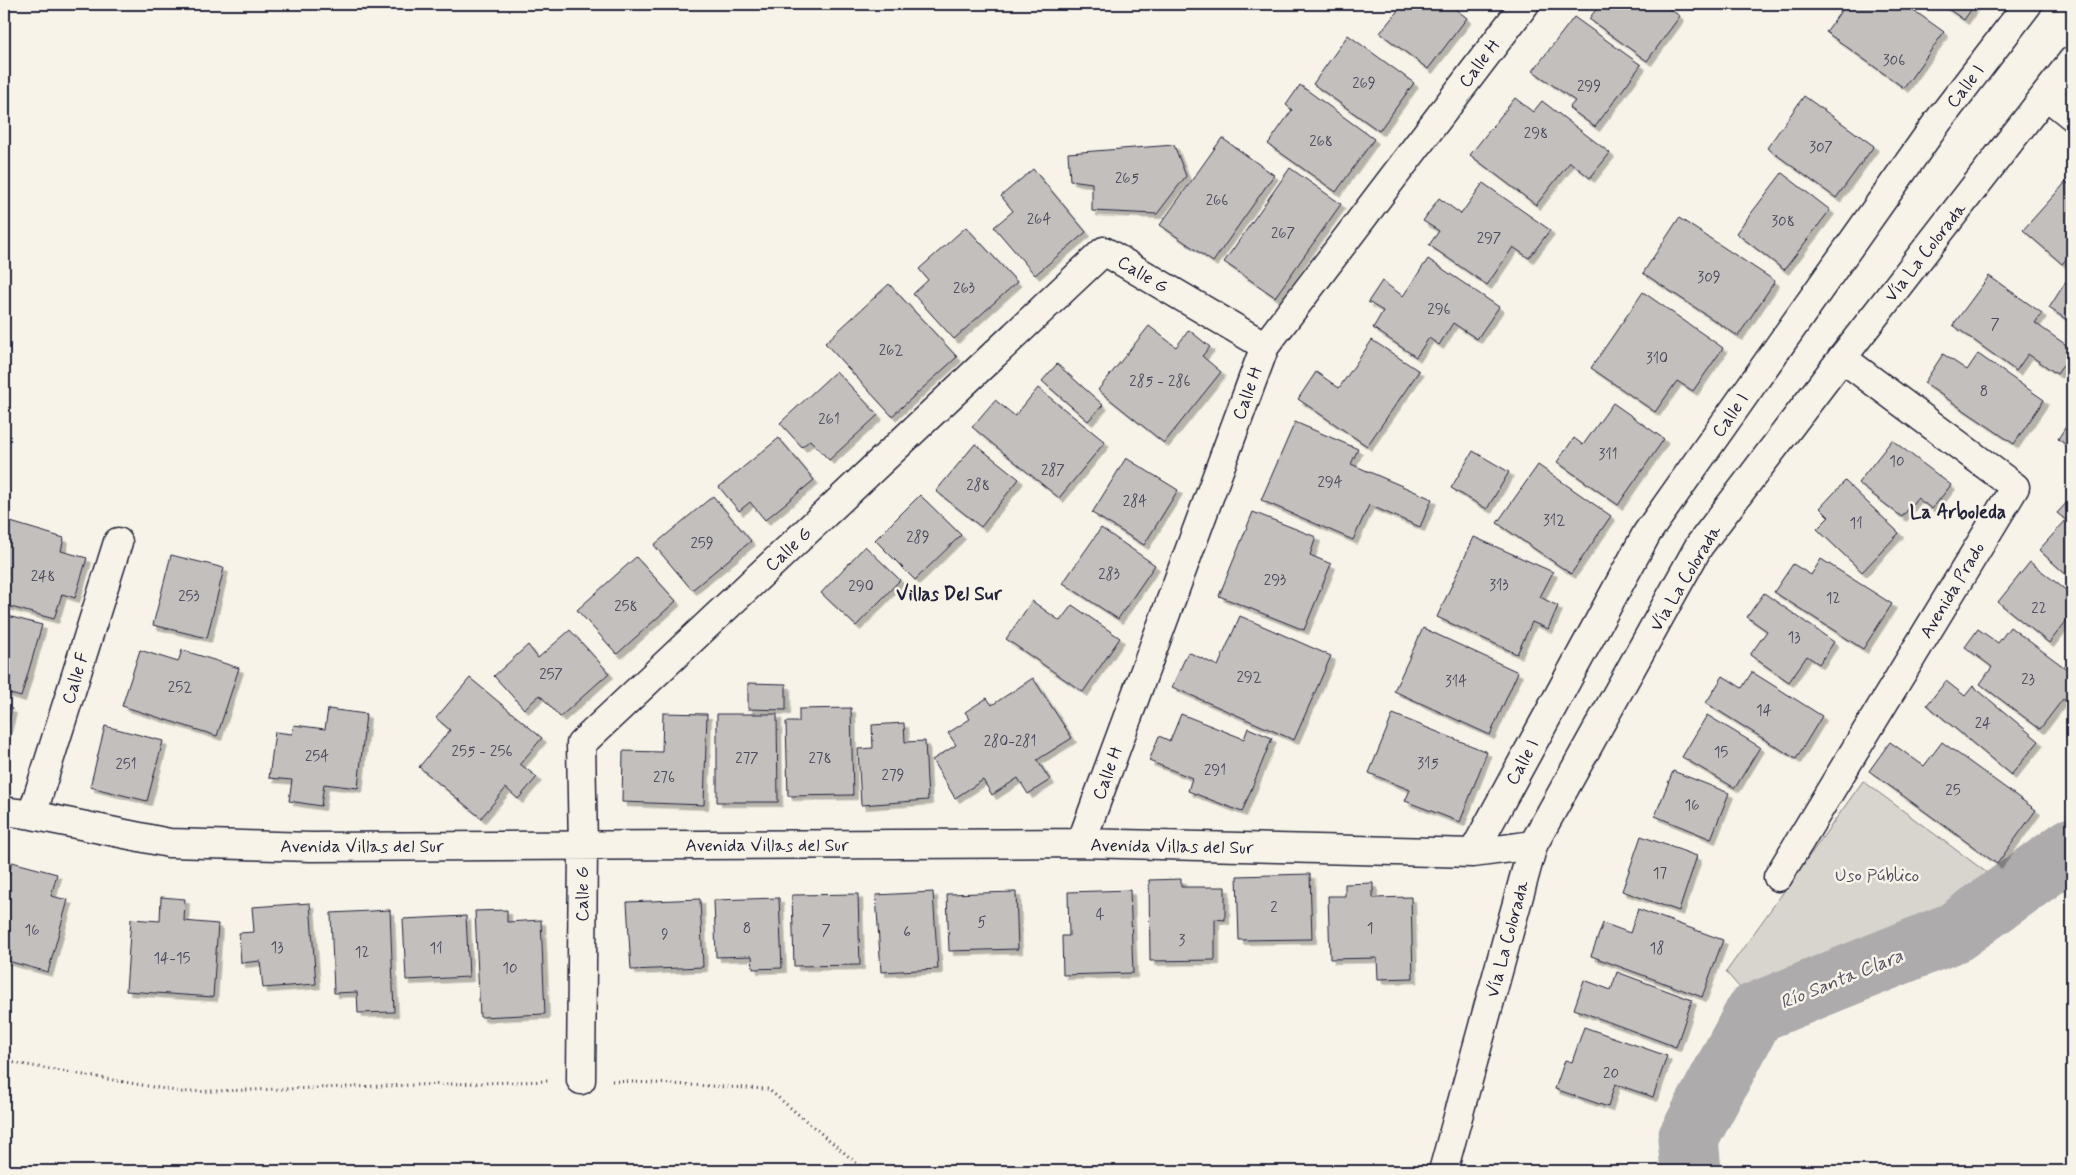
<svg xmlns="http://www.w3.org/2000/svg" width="2076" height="1175" font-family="Mynerve,sans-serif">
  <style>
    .green { fill: #d8d5cf; stroke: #7d7c85 }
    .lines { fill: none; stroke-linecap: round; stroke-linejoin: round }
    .river { stroke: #aeabad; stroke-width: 61 }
    .building { fill: #c2bfbd; stroke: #22223b; filter: url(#shadow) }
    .minor-casing { stroke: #22223b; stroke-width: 31 }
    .major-casing { stroke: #22223b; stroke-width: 31 }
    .path { stroke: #22223b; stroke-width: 3; stroke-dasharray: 1 4; stroke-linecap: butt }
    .minor { stroke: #f7f3e8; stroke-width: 28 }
    .major { stroke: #f7f3e8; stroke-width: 28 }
    .labels { text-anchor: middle; stroke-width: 5; stroke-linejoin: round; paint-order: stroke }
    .number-label { font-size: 15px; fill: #4a495c }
    .street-label { font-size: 18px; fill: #22223b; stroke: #f7f3e8 }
    .park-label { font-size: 18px; fill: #504f60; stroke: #f7f3e8 }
    .neighbourhood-label { font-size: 19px; font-weight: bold; fill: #22223b; stroke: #f7f3e8 }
    .water-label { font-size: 19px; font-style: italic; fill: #535263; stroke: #f7f3e8 }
  </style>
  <defs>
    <filter id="shadow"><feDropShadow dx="4.5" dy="4.5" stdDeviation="0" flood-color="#0004"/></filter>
  </defs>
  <rect width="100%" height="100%" fill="#f7f3e8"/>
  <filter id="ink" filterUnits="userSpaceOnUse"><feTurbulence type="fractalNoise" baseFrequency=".02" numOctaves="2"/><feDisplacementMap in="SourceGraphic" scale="10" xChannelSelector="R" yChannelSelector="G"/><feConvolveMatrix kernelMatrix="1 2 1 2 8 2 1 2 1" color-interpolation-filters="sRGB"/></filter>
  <g filter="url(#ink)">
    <path class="green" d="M1863,781L1994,878L1885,949L1753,1003L1726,972Z"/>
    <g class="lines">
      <path class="river" d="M1691,1171L1688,1139L1755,1013L1955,932L2072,848"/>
    </g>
    <path class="building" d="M1403,4H1449L1467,18L1428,69L1380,33Z
      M1600,4H1662L1680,16L1647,61L1589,19Z
      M1846,4H1905L1944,32L1904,88L1826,32Z
      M1941,4H1975L1964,20Z
      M1574,17L1641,65L1595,127L1569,108L1575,101L1533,71Z
      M1348,35L1414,83L1379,131L1313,84Z
      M1300,85L1374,139L1336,192L1268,144L1292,110L1286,105Z
      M1804,96L1874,146L1836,198L1767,148Z
      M1515,98L1533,112L1542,101L1610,153L1590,178L1570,162L1536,205L1470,155Z
      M1222,138L1274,175L1213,262L1160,225Z
      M1174,145L1186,176L1157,214L1092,211V183L1070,180L1068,153Z
      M1290,168L1341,204L1275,297L1224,262Z
      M1033,169L1086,232L1035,275L994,227L1013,211L1001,196Z
      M1782,173L1830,210L1784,270L1736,233Z
      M2066,182L2072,188V253L2062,264L2023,230Z
      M1483,183L1550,230L1529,258L1513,247L1487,285L1429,245L1439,231L1423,221L1439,198L1461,214Z
      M1679,218L1775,281L1738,336L1643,273Z
      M966,227L1017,282L954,339L913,294L928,280L919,269Z
      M1428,259L1499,307L1477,339L1453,323L1439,345L1429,338L1416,357L1373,328L1383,311L1368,302L1382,281L1403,296Z
      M2072,272V323L2049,308Z
      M1989,276L2042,313L2035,323L2072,349V353L2057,374L2028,354L2016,371L1953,325Z
      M889,284L957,357L892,416L825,343Z
      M1643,292L1723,348L1693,391L1677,381L1655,412L1591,368Z
      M1149,326L1176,347L1189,330L1210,347L1202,356L1221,372L1164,443L1098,390Z
      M1372,340L1419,371L1367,446L1298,399L1316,372L1339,388Z
      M1943,354L1967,370L1978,354L2044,400L2014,444L1924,383Z
      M1057,364L1103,405L1088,421L1042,381Z
      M836,371L878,415L829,460L810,440L802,447L780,423Z
      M1038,388L1105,442L1059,498L972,427L995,400L1015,416Z
      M1613,403L1664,439L1618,505L1557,462L1574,438L1583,445Z
      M2072,417V449L2058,439Z
      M1295,422L1358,449L1351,464L1432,499L1420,527L1369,505L1353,540L1261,500Z
      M779,438L814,480L765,520L750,502L739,511L719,487Z
      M1892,440L1951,485L1932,509L1917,498L1902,517L1858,483Z
      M975,444L1019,479L981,527L936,491Z
      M1473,451L1509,472L1487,509L1451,488Z
      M1126,458L1178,490L1144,545L1092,513Z
      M1538,465L1611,516L1571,574L1497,523Z
      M1845,481L1899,533L1862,572L1817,529L1829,517L1820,508Z
      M920,495L961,535L915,580L875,540Z
      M713,496L751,541L692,590L654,545Z
      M2072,497V580L2039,550L2066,520L2057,513Z
      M1253,512L1316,537L1310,555L1331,564L1304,630L1219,596Z
      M4,520L64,538L61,551L87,558L75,598L62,594L54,619L4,605Z
      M1101,528L1155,565L1118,619L1063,583Z
      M1474,537L1553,572L1540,597L1558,606L1548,629L1532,622L1517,654L1437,617Z
      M865,546L900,580L856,626L821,593Z
      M171,555L224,568L207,638L153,625Z
      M636,557L676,601L617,654L577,610Z
      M1821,559L1892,604L1863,649L1774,592L1793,564L1811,575Z
      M2030,562L2072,595V614L2049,643L1998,602Z
      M1764,593L1834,642L1819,664L1807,656L1789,682L1750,655L1767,631L1747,617Z
      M1032,601L1060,621L1072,605L1120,638L1083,692L1006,639Z
      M4,615L42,625L21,697L4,692Z
      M1240,616L1331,656L1294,740L1172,687L1188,652L1218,666Z
      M2010,627L2072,673V706L2063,699L2040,729L1980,684L1992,667L1965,647L1978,629L1998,643Z
      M1423,628L1518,672L1490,735L1394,691Z
      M570,630L609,673L560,717L540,695L524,709L494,676L528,645L538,658Z
      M140,650L178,662L182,650L239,668L217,736L122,706Z
      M1752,672L1822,716L1796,759L1706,703L1723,676L1742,688Z
      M470,678L542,738L520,764L537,777L518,799L506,788L481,818L419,767L450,730L436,718Z
      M1033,678L1072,738L1037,760L1050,780L1028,794L1018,778L992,795L983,780L955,798L932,760L956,745L948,733L970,719L965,712L987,698L992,705Z
      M1946,681L1965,696L1973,686L2039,741L2011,775L1927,705Z
      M748,683L786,684V710L748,709Z
      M4,707L12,709L4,739Z
      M851,708L853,795L788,796L786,722H799V709Z
      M328,709L366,714L358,788L324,784L321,806L289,801L292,780L269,778L275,732L292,734L294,725L325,729Z
      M663,713L707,714L704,805L622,802L623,751L662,752Z
      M717,714H777L778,802H717Z
      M1181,714L1244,739L1248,728L1272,738L1242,812L1188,791L1192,778L1149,761L1159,736L1170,741Z
      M1393,714L1487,752L1460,822L1405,801L1410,790L1369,773Z
      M1707,715L1760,747L1735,788L1682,757Z
      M904,723L905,742L925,741L928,800L861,805L858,749L873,748L872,725Z
      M105,726L163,741L147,801L90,787Z
      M1890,742L1924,766L1942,742L2036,810L1997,864L1869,771Z
      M1673,771L1729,793L1711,839L1655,816Z
      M1641,836L1697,856L1679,911L1622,891Z
      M12,862L57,874L51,896L68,900L48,972L4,960V877L8,878Z
      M1310,874L1312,939L1239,940L1237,876Z
      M1181,879V887H1225V920L1215,919V960L1150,961L1149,880Z
      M1373,883V898L1411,897L1413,978L1378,979L1377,958L1330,959L1328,896H1345V884Z
      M1130,890L1133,973L1063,975L1062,936H1069L1068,892Z
      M933,892L938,969L881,972L876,895Z
      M1016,892L1018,949L949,951L947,894Z
      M858,894L860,965L794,966L792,895Z
      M161,897L185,899L184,921L218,924L213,997L126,991L131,919L160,921Z
      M779,898L782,968L753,969L752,956L716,957L714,900Z
      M700,899L703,967L631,970L627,902Z
      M310,903L316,984L263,988L260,961L241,963L239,933L254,932L252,907Z
      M1638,909L1723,940L1702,997L1591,956L1603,923L1630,933Z
      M390,910L394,1012L358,1013L357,992L334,993L331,913Z
      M507,910V922L541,920L545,1014L480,1017L475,911Z
      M466,916L469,977L406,980L403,919Z
      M1617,972L1692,1000L1676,1047L1574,1009L1584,980L1611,990Z
      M1584,1027L1667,1056L1653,1097L1615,1084L1608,1107L1555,1089L1565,1060L1572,1062Z"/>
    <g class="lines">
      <g class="minor-casing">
        <path id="minor" d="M2046,95L2072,116
          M4,811L32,815L169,843L311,847L1081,843L1473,853L1533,845
          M32,815L118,542
          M1081,843L1265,346L1525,4
          M1473,853L1647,533L1936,124L2028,4
          M1778,877L2015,487L1842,358
          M581,1080L583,846L581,744L1104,251L1265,346"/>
      </g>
      <g class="major-casing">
        <path id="major" d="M1443,1171L1533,845L1699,546L1842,358L2072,61"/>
      </g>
      <path class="path" d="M4,1061L182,1092L550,1081
        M612,1081L768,1089L866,1171"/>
      <use href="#minor" class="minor"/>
      <use href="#major" class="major"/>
    </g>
  </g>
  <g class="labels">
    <g class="number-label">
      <text x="1894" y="65">306</text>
      <text x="1364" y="88">269</text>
      <text x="1589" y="91">299</text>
      <text x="1536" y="138">298</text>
      <text x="1321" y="146">268</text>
      <text x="1821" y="152">307</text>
      <text x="1127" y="183">265</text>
      <text x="1217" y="205">266</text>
      <text x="1039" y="224">264</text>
      <text x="1783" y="226">308</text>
      <text x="1283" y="238">267</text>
      <text x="1489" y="243">297</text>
      <text x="1709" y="282">309</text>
      <text x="964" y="293">263</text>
      <text x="1439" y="314">296</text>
      <text x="1995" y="329">7</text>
      <text x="891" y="355">262</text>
      <text x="1657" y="363">310</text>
      <text x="1160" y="386">285 - 286</text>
      <text x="1984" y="396">8</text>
      <text x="829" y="424">261</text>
      <text x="1608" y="459">311</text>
      <text x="1897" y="466">10</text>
      <text x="1053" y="475">287</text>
      <text x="1330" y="487">294</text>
      <text x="978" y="490">288</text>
      <text x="1135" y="506">284</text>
      <text x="1554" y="525">312</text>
      <text x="1856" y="528">11</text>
      <text x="918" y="542">289</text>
      <text x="702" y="548">259</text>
      <text x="1109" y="579">283</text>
      <text x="43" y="581">248</text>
      <text x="1275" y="585">293</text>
      <text x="1499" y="590">313</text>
      <text x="861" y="591">290</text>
      <text x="189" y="601">253</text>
      <text x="1833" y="603">12</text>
      <text x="626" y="611">258</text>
      <text x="2039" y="613">22</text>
      <text x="1794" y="642">13</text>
      <text x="551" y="679">257</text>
      <text x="1249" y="682">292</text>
      <text x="2028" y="684">23</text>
      <text x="1456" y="686">314</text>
      <text x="180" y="692">252</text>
      <text x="1764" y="715">14</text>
      <text x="1983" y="728">24</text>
      <text x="1010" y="746">280-281</text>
      <text x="482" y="756">255 - 256</text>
      <text x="1721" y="757">15</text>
      <text x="317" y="761">254</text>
      <text x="747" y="763">277</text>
      <text x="820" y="763">278</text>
      <text x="1428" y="768">315</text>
      <text x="126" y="769">251</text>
      <text x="1215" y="775">291</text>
      <text x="893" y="780">279</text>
      <text x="664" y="782">276</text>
      <text x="1953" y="795">25</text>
      <text x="1692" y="810">16</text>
      <text x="1660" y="878">17</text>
      <text x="1274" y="912">2</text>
      <text x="1100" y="919">4</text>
      <text x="982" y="927">5</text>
      <text x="747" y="933">8</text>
      <text x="1370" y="933">1</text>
      <text x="32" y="935">16</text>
      <text x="826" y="935">7</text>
      <text x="907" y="937">6</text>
      <text x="665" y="939">9</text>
      <text x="1182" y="945">3</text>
      <text x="277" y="952">13</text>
      <text x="436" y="953">11</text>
      <text x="1657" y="953">18</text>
      <text x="362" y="957">12</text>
      <text x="172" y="963">14-15</text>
      <text x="510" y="973">10</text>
      <text x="1611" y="1078">20</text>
    </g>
    <g class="street-label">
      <text transform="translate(1479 63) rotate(-53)" y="6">Calle H</text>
      <text transform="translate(1965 86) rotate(-52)" y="6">Calle I</text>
      <text transform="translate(1925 252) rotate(-52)" y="6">Vía La Colorada</text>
      <text transform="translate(1143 274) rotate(31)" y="6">Calle G</text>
      <text transform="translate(1247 393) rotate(-70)" y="6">Calle H</text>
      <text transform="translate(1730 415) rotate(-55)" y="6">Calle I</text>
      <text transform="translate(788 549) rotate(-43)" y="6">Calle G</text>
      <text transform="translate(1685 578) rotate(-59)" y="6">Vía La Colorada</text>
      <text transform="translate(1952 590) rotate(-59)" y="6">Avenida Prado</text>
      <text transform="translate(75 678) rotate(-73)" y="6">Calle F</text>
      <text transform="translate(1522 762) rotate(-61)" y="6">Calle I</text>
      <text transform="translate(1107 773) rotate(-70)" y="6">Calle H</text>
      <text x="767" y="851">Avenida Villas del Sur</text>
      <text x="362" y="852">Avenida Villas del Sur</text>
      <text transform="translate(1172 846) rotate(1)" y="6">Avenida Villas del Sur</text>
      <text transform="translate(582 894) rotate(-90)" y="6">Calle G</text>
      <text transform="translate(1507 939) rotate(-75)" y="6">Vía La Colorada</text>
    </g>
    <g class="park-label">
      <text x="1877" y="881">Uso Público</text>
    </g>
    <g class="neighbourhood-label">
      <text x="1958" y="518">La Arboleda</text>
      <text x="949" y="600">Villas Del Sur</text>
    </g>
    <g class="water-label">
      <text transform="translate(1841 978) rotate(-22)" y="7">Río Santa Clara</text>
    </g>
  </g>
  <rect width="2076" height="1175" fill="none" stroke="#f7f3e8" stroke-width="20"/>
  <rect x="10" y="10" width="2056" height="1155" fill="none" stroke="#22223b" stroke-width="2" filter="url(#ink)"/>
</svg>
